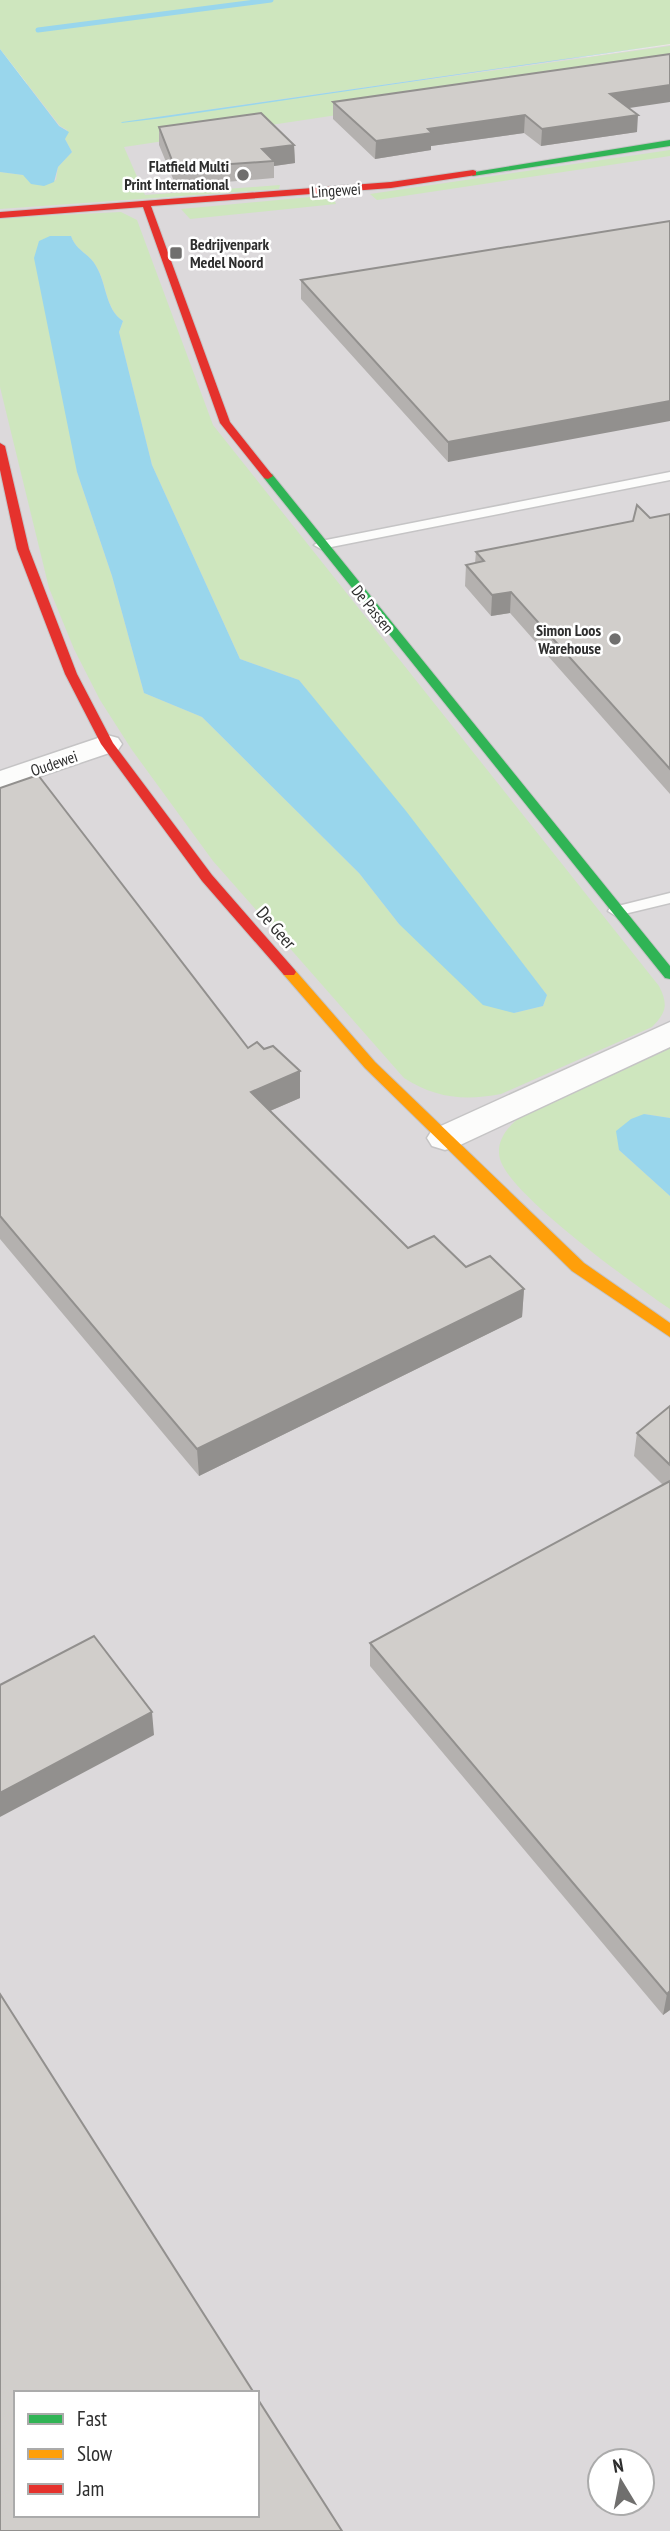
<svg xmlns="http://www.w3.org/2000/svg" width="670" height="2531" font-family="'PT Sans Narrow',sans-serif">
  <style>
    .industrial { fill: #dcd9db; fill-rule: evenodd }
    .green { fill: #cee6be; fill-rule: evenodd }
    .water { fill: #99d6ec }
    .lines { fill: none; stroke-linecap: round; stroke-linejoin: round }
    .stream { stroke: #99d6ec; stroke-width: 5 }
    .lane-casing { stroke: #c5c4c5; stroke-width: 3 }
    .street-casing { stroke: #c5c4c5; stroke-width: 3 }
    .fast-casing { stroke: #c5c4c5; stroke-width: 2 }
    .slow-casing { stroke: #c5c4c5; stroke-width: 2 }
    .jam-casing { stroke: #c5c4c5; stroke-width: 2 }
    .lane { fill: #fcfcfb; fill-rule: evenodd }
    .street { fill: #fcfcfb; fill-rule: evenodd }
    .fast { fill: #30b455; fill-rule: evenodd }
    .slow { fill: #ff9f0a; fill-rule: evenodd }
    .jam { fill: #e5322d; fill-rule: evenodd }
    .wall { fill: #b4b1af }
    .shaded-wall { fill: #92908e }
    .building { fill: #d1cecb; stroke: #92908e; stroke-width: 2 }
    .poi-dot { fill: #706f6e; stroke: #fff; stroke-width: 2.5 }
    .labels { text-anchor: middle; stroke-width: 5; stroke-linejoin: round; paint-order: stroke }
    .far-poi-label { font-size: 16px; font-weight: bold; fill: #2e2e2e; stroke: #fff; text-anchor: end }
    .far-street-label { font-size: 16px; fill: #2e2e2e; stroke: #fff }
    .street-label { font-size: 18px; fill: #2e2e2e; stroke: #fff }
  </style>
  <rect width="100%" height="100%" fill="#ece8e4"/>
  <path class="industrial" d="M670,45V2531H0V85L587,57ZM16,2393H257V2515H16ZM600,2461H642V2503H600Z"/>
  <path class="green" d="M0,0H670V44L121,122L670,46V65L124,147L145,195L280,185L279,189L0,209V172L23,175L47,184L56,180L58,167L72,152L65,139L67,130L60,126L0,49Z
    M670,150V156L377,200L370,194Z
    M332,195L336,204L190,219L181,209Z
    M121,212L137,220L213,425L659,986C668,1004 667,1012 652,1027L501,1094C464,1101 435,1098 404,1078L213,861L132,750L100,700L74,649L49,588L0,387V218ZM50,236H71C76,251 89,253 96,266C107,283 105,309 123,321L119,332L152,465L240,659L299,680L547,995L543,1006L514,1013L399,924L359,873L202,717L144,693L112,576L77,472Z
    M670,1048V1118L644,1114L619,1150L670,1196V1309C633,1284 516,1199 501,1162C493,1141 510,1124 525,1113Z"/>
  <path class="water" d="M670,44L163,118L121,123L122,122Z
    M0,49L59,126L69,132L65,139L72,152L58,167L54,182L44,186L31,184L23,175L0,172Z
    M50,236H71C76,251 89,253 96,266C107,284 105,309 123,321L119,332L152,465L240,659L299,680L406,811L547,995L543,1006L514,1013L483,1005L399,924L359,873L202,717L144,693L112,576L77,472L34,258L39,241Z
    M644,1114L670,1118V1196L619,1150L616,1131L631,1119Z"/>
  <g class="lines">
    <path class="stream" d="M38,30L271,0"/>
    <g class="lane-casing">
      <path id="lane" d="M670,472V480L321,549L314,545L321,541Z
        M670,893V903L616,916L608,911L610,908Z"/>
    </g>
    <g class="street-casing">
      <path id="street" d="M107,735L118,738L122,744L118,750L0,790V771Z
        M670,1022V1047L458,1146L445,1150L432,1146L427,1138L432,1130Z"/>
    </g>
    <g class="fast-casing">
      <path id="fast" d="M670,140V146L473,176L469,173Z
        M268,473L272,474L670,966V979L665,978L264,478V474Z"/>
    </g>
    <g class="slow-casing">
      <path id="slow" d="M289,968L294,969L375,1062L584,1263L670,1323V1337L572,1271L365,1068L284,975L282,972L284,969Z"/>
    </g>
    <g class="jam-casing">
      <path id="jam" d="M473,170L476,171V175L391,188L151,206L230,422L273,476L268,479L264,478L220,423L143,207L0,218V212L391,182Z
        M0,443L5,446L29,549L77,674L113,743L212,875L294,969L296,972L294,975H284L202,881L101,744L65,674L17,549L0,470Z"/>
    </g>
    <use href="#lane" class="lane"/>
    <use href="#street" class="street"/>
    <use href="#fast" class="fast"/>
    <use href="#slow" class="slow"/>
    <use href="#jam" class="jam"/>
  </g>
  <path class="wall" d="M333,102L629,108L637,132L541,146L524,133L431,146V150L375,159L333,119Z
    M159,127L294,145L295,163L274,166V178L176,186L159,145Z
    M670,221L448,462L301,299V280Z
    M670,514V794L510,613L491,616L465,586L466,565L475,563L476,552Z
    M0,788L248,1048L264,1049L300,1071V1098L270,1111L408,1248L466,1267L524,1289L522,1317L199,1476L0,1239Z
    M670,1406V2010L663,2015L370,1666V1643L663,1485L634,1456L637,1433Z"/>
  <path class="shaded-wall" d="M670,85V102L609,111L610,94Z
    M525,115L524,133L431,146V150L375,159L376,141L428,129Z
    M638,115L637,132L541,146L542,129Z
    M294,145L295,163L274,166V161L262,149Z
    M670,401V421L448,462V442Z
    M511,592L510,613L491,616L492,595Z
    M300,1071V1098L251,1119V1092Z
    M524,1289L522,1317L199,1476L197,1449Z
    M152,1712L154,1735L0,1817V1793Z
    M670,1991V2010L663,2015L667,1994Z"/>
  <path class="building" d="M670,54V85L610,94L638,115L542,129L525,115L428,129L432,133L376,141L333,102Z
    M261,113L294,145L262,149L274,161L175,168L159,127Z
    M670,221V401L448,442L301,280Z
    M637,505L650,518L670,514V769L511,592L492,595L466,565L484,561L476,552L633,521Z
    M38,775L248,1048L257,1042L264,1049L273,1046L300,1071L251,1092L408,1248L434,1236L466,1267L490,1256L524,1289L197,1449L0,1216V788Z
    M670,1406V1465L637,1433Z
    M670,1481V1991L667,1994L370,1643Z
    M94,1636L152,1712L0,1793V1685Z
    M0,1994L254,2393H16V2515H257V2398L342,2531H0Z"/>
  <g class="poi-dot">
    <circle cx="243" cy="175" r="7"/>
    <rect x="169" y="246" width="14" height="14" rx="3.5"/>
    <circle cx="615" cy="639" r="7"/>
  </g>
  <g class="labels">
    <g class="far-poi-label">
      <text x="229" y="172">Flatfield Multi<tspan x="229" dy="18">Print International</tspan></text>
      <text x="190" y="250" text-anchor="start">Bedrijvenpark<tspan x="190" dy="18">Medel Noord</tspan></text>
      <text x="601" y="636">Simon Loos<tspan x="601" dy="18">Warehouse</tspan></text>
    </g>
    <g class="far-street-label">
      <text transform="translate(336 190) rotate(-4)" y="6">Lingewei</text>
      <text transform="translate(373 609) rotate(51)" y="6">De Passen</text>
      <text transform="translate(54 763) rotate(-19)" y="6">Oudewei</text>
    </g>
    <g class="street-label">
      <text transform="translate(276 928) rotate(49)" y="6">De Geer</text>
    </g>
  </g>
  <rect x="14" y="2391" width="245" height="126" fill="#ffffff" stroke="#ababab" stroke-width="2"/>
  <rect x="28" y="2414" width="35" height="10" fill="#30b455" stroke="#ababab" stroke-width="2"/>
  <text x="77" y="2426" font-size="21" fill="#2e2e2e">Fast</text>
  <rect x="28" y="2449" width="35" height="10" fill="#ff9f0a" stroke="#ababab" stroke-width="2"/>
  <text x="77" y="2461" font-size="21" fill="#2e2e2e">Slow</text>
  <rect x="28" y="2484" width="35" height="10" fill="#e5322d" stroke="#ababab" stroke-width="2"/>
  <text x="77" y="2496" font-size="21" fill="#2e2e2e">Jam</text>
  <g transform="translate(621 2482) rotate(350)"><circle r="33" fill="#ffffff" stroke="#ababab" stroke-width="2"/>
  <path d="M0-5L12 26L0 18L-12 26Z" fill="#706f6e"/>
  <text y="-10" font-size="19" font-weight="bold" text-anchor="middle" fill="#2e2e2e">N</text>
  </g>
</svg>
